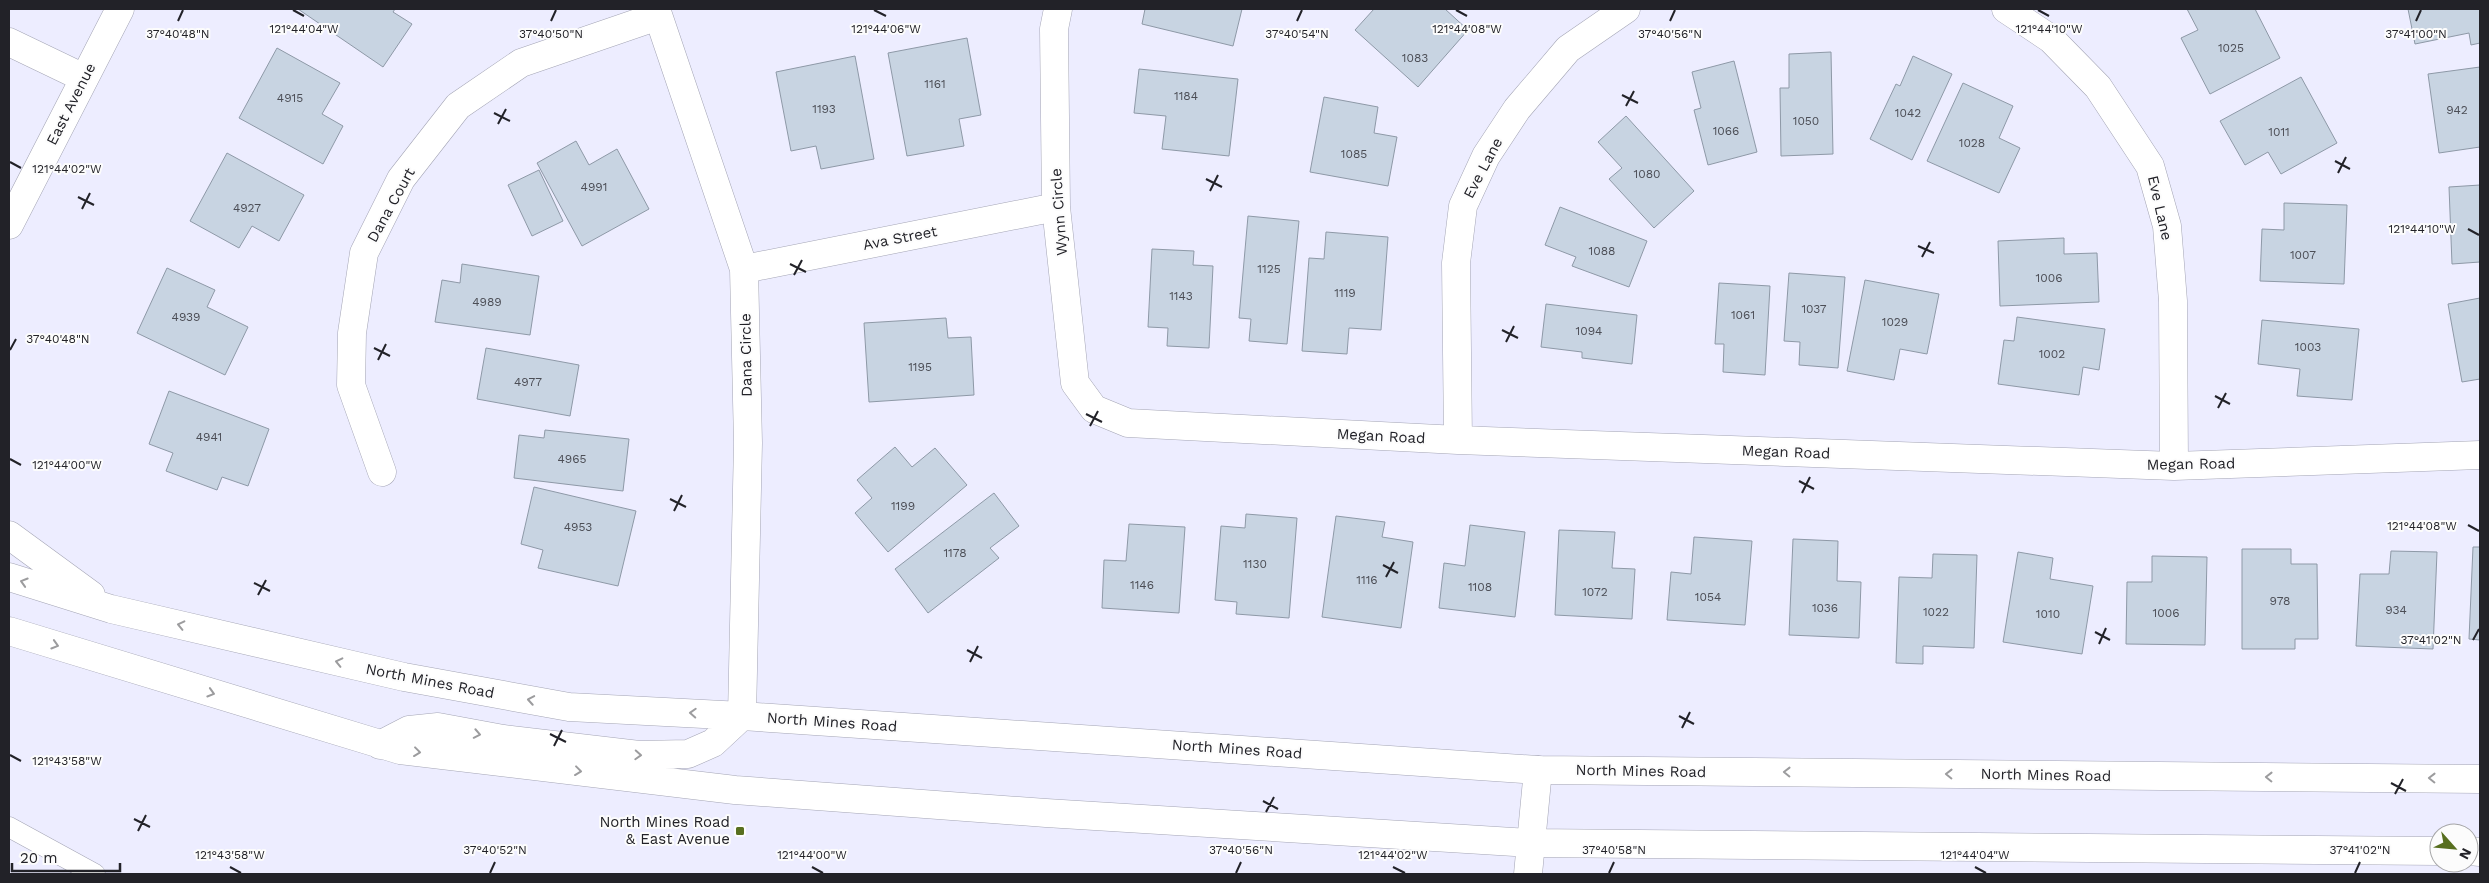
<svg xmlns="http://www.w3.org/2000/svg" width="2489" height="883" font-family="'Work Sans',sans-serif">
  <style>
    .building { fill: #c8d4e2; stroke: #8e99a7 }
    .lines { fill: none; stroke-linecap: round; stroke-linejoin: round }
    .lane-casing { stroke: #a4a5b5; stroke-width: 21 }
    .street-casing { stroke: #a4a5b5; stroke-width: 29 }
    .secondary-casing { stroke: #a4a5b5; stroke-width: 29 }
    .lane { stroke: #fff; stroke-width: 20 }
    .street { stroke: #fff; stroke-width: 28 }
    .secondary { stroke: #fff; stroke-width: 28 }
    .oneway { stroke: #9c9c9e }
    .ticks { fill: none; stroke: #222228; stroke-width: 2 }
    .poi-dot { fill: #586f1f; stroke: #fcfcfc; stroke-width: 2 }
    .labels { text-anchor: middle; stroke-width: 4; stroke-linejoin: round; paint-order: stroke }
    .number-label { font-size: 12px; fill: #4c4e56 }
    .street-label { font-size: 15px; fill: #222228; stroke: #fcfcfc }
    .poi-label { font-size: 15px; fill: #222228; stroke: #fcfcfc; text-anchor: end }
    .ticks-label { font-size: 12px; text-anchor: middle; fill: #222228; stroke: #fcfcfc; stroke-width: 4; stroke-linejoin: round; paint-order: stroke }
  </style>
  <rect width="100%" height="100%" fill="#ededff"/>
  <path class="building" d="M298,9H395L393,12L412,24L383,67Z
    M1145,9H1242L1233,46L1142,24Z
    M1374,9H1445L1468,30L1418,87L1355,30Z
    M2187,9H2255L2280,58L2210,94L2181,38L2198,30Z
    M2408,9H2480V43L2471,45L2469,33L2415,44Z
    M967,38L981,115L959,119L964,146L907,156L888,53Z
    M277,48L340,83L322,114L343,126L323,164L239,118Z
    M1831,52L1833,154L1781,156L1780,88H1789V54Z
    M855,56L874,159L821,169L816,146L791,151L776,72Z
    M1913,56L1952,74L1912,160L1870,139L1896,84L1900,86Z
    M1734,61L1757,152L1708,165L1694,110L1701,108L1692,72Z
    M2480,67V147L2439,153L2428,74Z
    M1139,69L1238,79L1229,156L1162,149L1166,116L1134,113Z
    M2301,77L2337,143L2281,174L2268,152L2245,165L2220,121Z
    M1963,83L2013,106L1999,138L2020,148L1999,193L1927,161Z
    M1324,97L1378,107L1374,133L1397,137L1388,186L1310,172Z
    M1626,116L1694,191L1654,228L1609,179L1622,168L1598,142Z
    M576,141L589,165L617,149L649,209L582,246L537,163Z
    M227,153L304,195L279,241L252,226L239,248L190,221Z
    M539,170L563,221L532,236L508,185Z
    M2480,185V262L2452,264L2449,187Z
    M2284,203L2347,205L2344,284L2260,281L2262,229L2284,230Z
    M1560,207L1647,241L1629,287L1572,266L1576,257L1545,245Z
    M1248,216L1299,221L1287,344L1249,341L1251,319L1239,318Z
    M1326,232L1388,237L1381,330L1349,328L1347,354L1302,351L1309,258L1324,259Z
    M2064,238V254L2097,253L2099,302L2000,306L1998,241Z
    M1152,249L1194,251L1193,265L1213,266L1209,348L1167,346L1168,328L1148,327Z
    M462,264L539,276L530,335L435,322L442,280L460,283Z
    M167,268L215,290L207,307L248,327L225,375L137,333Z
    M1789,273L1845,277L1838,368L1799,365L1800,342L1784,341Z
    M1865,280L1939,294L1927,354L1900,349L1894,380L1847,371Z
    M1719,283L1770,286L1765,375L1723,372L1724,344H1715Z
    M2480,298V379L2462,382L2448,304Z
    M1546,304L1637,315L1632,364L1582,358V352L1541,347Z
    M2017,317L2105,329L2099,370L2083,367L2079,395L1998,384L2004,340L2014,341Z
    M946,318L948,338L971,337L974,395L869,402L864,323Z
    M2262,320L2359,329L2352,400L2297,396L2300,369L2258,364Z
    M486,348L579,365L570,416L477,399Z
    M169,391L269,429L248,486L222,477L217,490L166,471L173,453L149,444Z
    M545,430L629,439L623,491L514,478L519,435L544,438Z
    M895,447L912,467L935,448L967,485L888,552L855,513L872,498L857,480Z
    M534,487L636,511L618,586L538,568L543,550L521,544Z
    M994,493L1019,526L990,548L999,558L928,613L895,569Z
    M1246,514L1297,518L1289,618L1236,614L1237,602L1215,600L1221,526L1245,528Z
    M1336,516L1385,522L1382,537L1413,542L1401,628L1322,617Z
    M1129,524L1185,527L1179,613L1102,608L1104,560L1126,561Z
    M1470,525L1525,532L1515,617L1439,608L1444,563L1465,566Z
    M1559,530L1615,532L1612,568L1635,569L1632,619L1555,615Z
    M1694,537L1752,541L1745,625L1667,620L1671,572L1691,574Z
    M1793,539L1838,541L1837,581L1861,582L1859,638L1789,635Z
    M2473,547H2480V640L2469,639Z
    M2242,549H2291V564H2317L2318,639H2295V649H2242Z
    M2391,551L2437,552L2433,649L2356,646L2360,574H2389Z
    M2018,552L2053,558L2050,579L2093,586L2082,654L2003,642Z
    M1933,554L1977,555L1974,648L1923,646V664L1896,663L1899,577L1932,578Z
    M2152,556L2207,557L2205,645L2126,644L2127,582H2152Z"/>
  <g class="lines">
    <g class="lane-casing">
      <path id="lane" d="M9,827L95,874"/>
    </g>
    <g class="street-casing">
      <path id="street" d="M656,9L744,269L748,443L742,716
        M1058,9L1054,29L1056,207L1075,383L1094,409L1128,423L1458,440L2174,466L2480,455
        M2006,9L2051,39L2098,87L2150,166L2167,226L2173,301L2174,466
        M9,42L84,78
        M744,269L1056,207
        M1458,440L1456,263L1463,206L1486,156L1517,109L1568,49L1626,9
        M382,472L351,385L352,333L364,253L401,179L458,106L521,63L658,16
        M1528,874L1538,770"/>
    </g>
    <g class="secondary-casing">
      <path id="secondary" d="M9,225L120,9
        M9,535L91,595
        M9,577L111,609L404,677L569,707L742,716L1538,770L2480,779
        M9,631L400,750L735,790L1046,813L1530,843L2439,851
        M380,745L409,730L438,727L503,739L639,755L688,754L713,743L742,716
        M2469,851L2480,852"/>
    </g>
    <use href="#lane" class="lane"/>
    <use href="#street" class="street"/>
    <use href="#secondary" class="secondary"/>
  </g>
  <defs><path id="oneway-chevron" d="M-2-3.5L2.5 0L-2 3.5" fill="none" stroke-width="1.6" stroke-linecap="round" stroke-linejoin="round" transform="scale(1.25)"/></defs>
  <g class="oneway">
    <use href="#oneway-chevron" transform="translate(24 582) rotate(-163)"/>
    <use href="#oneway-chevron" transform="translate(181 625) rotate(-167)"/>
    <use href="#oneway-chevron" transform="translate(55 645) rotate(17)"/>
    <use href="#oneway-chevron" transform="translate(339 662) rotate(-167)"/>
    <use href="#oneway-chevron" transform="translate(211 693) rotate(17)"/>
    <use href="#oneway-chevron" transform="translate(531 700) rotate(-170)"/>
    <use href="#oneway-chevron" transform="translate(693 713) rotate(-177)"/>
    <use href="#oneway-chevron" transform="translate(477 734) rotate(11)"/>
    <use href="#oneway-chevron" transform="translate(417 752) rotate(7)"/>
    <use href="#oneway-chevron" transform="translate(638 755) rotate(3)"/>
    <use href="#oneway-chevron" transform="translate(578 771) rotate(7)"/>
    <use href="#oneway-chevron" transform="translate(1787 772) rotate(-179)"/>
    <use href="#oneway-chevron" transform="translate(1949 774) rotate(-179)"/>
    <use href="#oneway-chevron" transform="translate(2269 777) rotate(-179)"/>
    <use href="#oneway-chevron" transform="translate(2432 778) rotate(-179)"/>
  </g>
  <path class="ticks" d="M293,10L304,16M874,10L886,16M1456,10L1467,16M2038,10L2049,16M178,21L183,10M551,21L556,10M1297,21L1302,10M1670,21L1675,10M2416,21L2421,10M1622,95L1638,103M1626,106L1634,91M494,113L510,121M498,124L506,109M2335,161L2350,169M10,162L21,168M2338,173L2346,157M1206,179L1222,187M1210,191L1218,175M78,197L94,205M82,209L90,193M2468,229L2479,235M1918,246L1934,253M1922,257L1930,242M790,264L806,272M794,275L802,260M1502,330L1518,338M1506,342L1514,326M374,348L390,356M10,350L16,339M378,360L386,344M2215,396L2230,404M2218,408L2226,393M1086,414L1102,422M1090,426L1098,411M10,459L21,465M1799,481L1814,489M1802,493L1810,477M670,499L686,507M674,511L682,495M2468,525L2479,531M1383,565L1398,573M1386,577L1394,562M254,583L270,591M258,595L266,580M2095,632L2110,640M2473,640L2479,629M2099,644L2106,628M967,650L982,658M970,662L978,646M1679,716L1694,724M1682,728L1690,712M550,734L566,742M554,746L562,730M10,755L21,761M2391,783L2406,791M2395,794L2403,779M1263,801L1278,809M1266,812L1274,797M134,819L150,827M138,831L146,815M230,867L241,873M812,867L823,873M1393,867L1405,873M1975,867L1986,873M490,873L495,862M1236,873L1241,862M1609,873L1614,862M2355,873L2360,862"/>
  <rect class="poi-dot" x="735" y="826" width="10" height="10" rx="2.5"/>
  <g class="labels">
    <g class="number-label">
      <text x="2231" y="52">1025</text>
      <text x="1415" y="62">1083</text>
      <text x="935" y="88">1161</text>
      <text x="1186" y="100">1184</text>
      <text x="290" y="102">4915</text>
      <text x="824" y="113">1193</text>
      <text x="2457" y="114">942</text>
      <text x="1908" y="117">1042</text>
      <text x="1806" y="125">1050</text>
      <text x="1726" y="135">1066</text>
      <text x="2279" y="136">1011</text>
      <text x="1972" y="147">1028</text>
      <text x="1354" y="158">1085</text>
      <text x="1647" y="178">1080</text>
      <text x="594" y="191">4991</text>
      <text x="247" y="212">4927</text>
      <text x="1602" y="255">1088</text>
      <text x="2303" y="259">1007</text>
      <text x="1269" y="273">1125</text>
      <text x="2049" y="282">1006</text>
      <text x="1345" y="297">1119</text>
      <text x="1181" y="300">1143</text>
      <text x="487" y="306">4989</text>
      <text x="1814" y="313">1037</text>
      <text x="1743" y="319">1061</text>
      <text x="186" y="321">4939</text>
      <text x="1895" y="326">1029</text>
      <text x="1589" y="335">1094</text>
      <text x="2308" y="351">1003</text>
      <text x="2052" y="358">1002</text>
      <text x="920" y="371">1195</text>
      <text x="528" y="386">4977</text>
      <text x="209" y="441">4941</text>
      <text x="572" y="463">4965</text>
      <text x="903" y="510">1199</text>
      <text x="578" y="531">4953</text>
      <text x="955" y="557">1178</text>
      <text x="1255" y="568">1130</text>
      <text x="1367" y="584">1116</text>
      <text x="1142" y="589">1146</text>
      <text x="1480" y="591">1108</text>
      <text x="1595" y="596">1072</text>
      <text x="1708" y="601">1054</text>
      <text x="2280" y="605">978</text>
      <text x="1825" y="612">1036</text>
      <text x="2396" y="614">934</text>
      <text x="1936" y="616">1022</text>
      <text x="2166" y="617">1006</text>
      <text x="2048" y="618">1010</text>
    </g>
    <g class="street-label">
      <text transform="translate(71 104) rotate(-63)" y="5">East Avenue</text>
      <text transform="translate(1483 168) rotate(-62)" y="5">Eve Lane</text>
      <text transform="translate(391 205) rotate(-61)" y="5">Dana Court</text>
      <text transform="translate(2160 208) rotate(77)" y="5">Eve Lane</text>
      <text transform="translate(1059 212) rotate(-94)" y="5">Wynn Circle</text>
      <text transform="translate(900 238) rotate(-11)" y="5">Ava Street</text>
      <text transform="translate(746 355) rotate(-91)" y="5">Dana Circle</text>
      <text transform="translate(1381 436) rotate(3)" y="5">Megan Road</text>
      <text transform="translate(1786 452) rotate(2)" y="5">Megan Road</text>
      <text transform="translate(2191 464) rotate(-1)" y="5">Megan Road</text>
      <text transform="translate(430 681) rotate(11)" y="5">North Mines Road</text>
      <text transform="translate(832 722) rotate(4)" y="5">North Mines Road</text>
      <text transform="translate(1237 749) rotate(4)" y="5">North Mines Road</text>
      <text transform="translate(1641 771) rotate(1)" y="5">North Mines Road</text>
      <text transform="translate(2046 775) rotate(1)" y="5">North Mines Road</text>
    </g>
    <g class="poi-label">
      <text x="730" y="827">North Mines Road<tspan x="730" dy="17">&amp; East Avenue</tspan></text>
    </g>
  </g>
  <g class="ticks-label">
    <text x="304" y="33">121°44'04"W</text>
    <text x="886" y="33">121°44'06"W</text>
    <text x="1467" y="33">121°44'08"W</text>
    <text x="2049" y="33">121°44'10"W</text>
    <text x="178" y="38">37°40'48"N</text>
    <text x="551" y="38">37°40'50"N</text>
    <text x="1297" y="38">37°40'54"N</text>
    <text x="1670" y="38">37°40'56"N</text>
    <text x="2416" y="38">37°41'00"N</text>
    <text x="67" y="173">121°44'02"W</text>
    <text x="2422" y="233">121°44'10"W</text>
    <text x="58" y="343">37°40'48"N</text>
    <text x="67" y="469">121°44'00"W</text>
    <text x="2422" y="530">121°44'08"W</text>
    <text x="2431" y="644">37°41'02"N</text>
    <text x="67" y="765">121°43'58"W</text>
    <text x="495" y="854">37°40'52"N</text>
    <text x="1241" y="854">37°40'56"N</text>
    <text x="1614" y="854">37°40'58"N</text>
    <text x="2360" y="854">37°41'02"N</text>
    <text x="230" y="859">121°43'58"W</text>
    <text x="812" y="859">121°44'00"W</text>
    <text x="1393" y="859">121°44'02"W</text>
    <text x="1975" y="859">121°44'04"W</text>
  </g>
  <rect width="2489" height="883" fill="none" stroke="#222228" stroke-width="20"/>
  <g transform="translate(2454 848) rotate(117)"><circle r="24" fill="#fcfcfc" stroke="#a5a5a7"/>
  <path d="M0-4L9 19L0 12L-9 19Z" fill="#586f1f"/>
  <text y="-8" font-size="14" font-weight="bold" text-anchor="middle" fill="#222228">N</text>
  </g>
  <path d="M12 863v8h108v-8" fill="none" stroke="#222228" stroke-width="2.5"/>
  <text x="20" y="863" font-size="15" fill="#222228" stroke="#fcfcfc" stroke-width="4" paint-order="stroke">20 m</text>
</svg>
